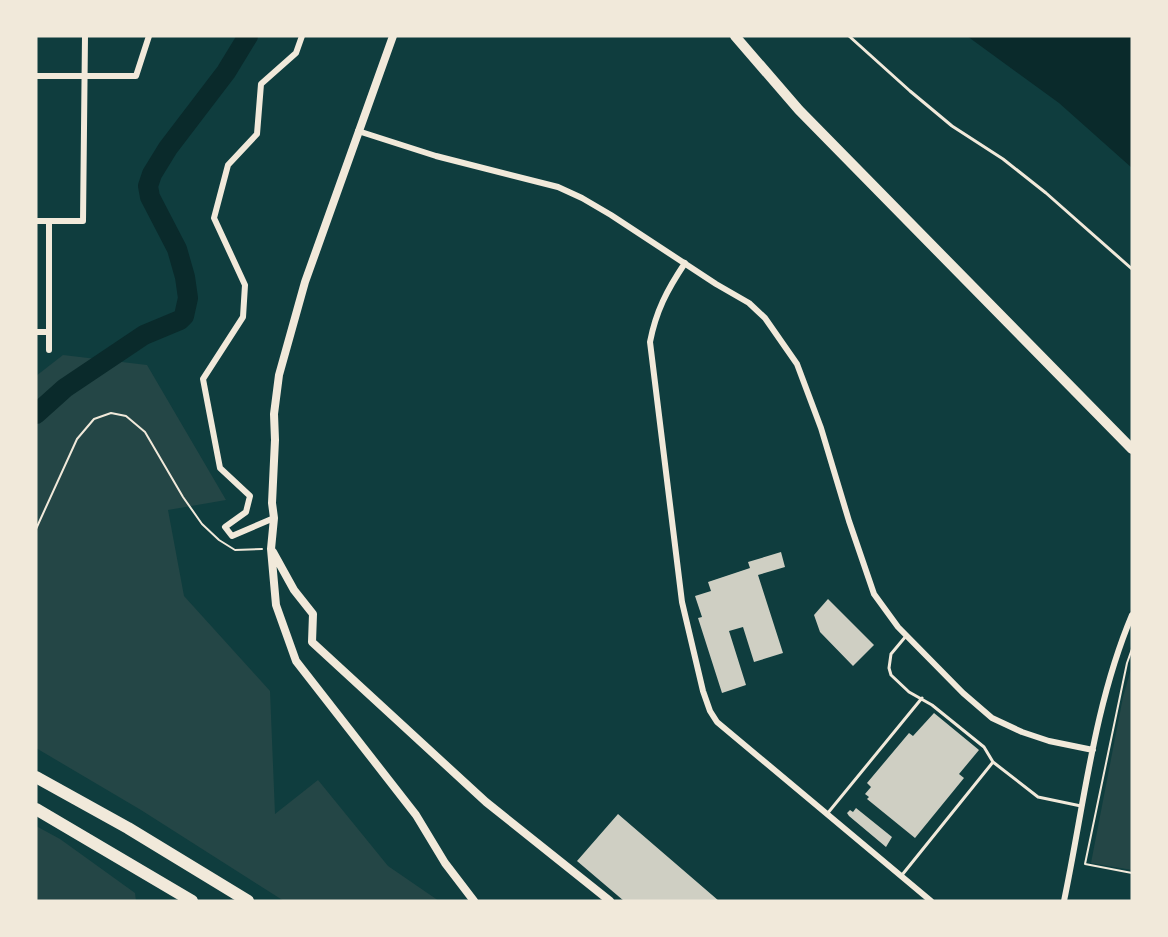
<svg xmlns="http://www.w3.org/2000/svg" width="1168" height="937" font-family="Signika,sans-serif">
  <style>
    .green { fill: #244646 }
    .water { fill: #0a2a2b }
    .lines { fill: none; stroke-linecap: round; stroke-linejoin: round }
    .river { stroke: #0a2a2b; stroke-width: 20 }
    .building { fill: #cfcfc3 }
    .path { stroke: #f1e9da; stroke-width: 2 }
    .service { stroke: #f1e9da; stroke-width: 3 }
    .minor { stroke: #f1e9da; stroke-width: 6 }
    .tertiary { stroke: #f1e9da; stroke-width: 8 }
    .trunk { stroke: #f1e9da; stroke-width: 10 }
    .motorway { stroke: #f1e9da; stroke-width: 12 }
  </style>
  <rect width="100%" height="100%" fill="#0f3d3e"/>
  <path class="green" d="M63,355L147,365L226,500L168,510L184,596L270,691L275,814L318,780L388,866L439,901H284L141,810L36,748V376Z
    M1132,666V870L1091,863L1123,697Z
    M36,826L60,839L135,893L136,901H36Z"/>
  <path class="water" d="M967,36H1132V168L1059,103Z"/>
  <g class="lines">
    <path class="river" d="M36,414L65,388L144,335L180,320L184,316L188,298L185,277L177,249L150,197L148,186L152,174L168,148L226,72L248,36"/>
  </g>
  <path class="building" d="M781,552L785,567L758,575L783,653L754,662L743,627L729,631L746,685L722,693L698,618L702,617L695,596L711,591L708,582L750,568L748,562Z
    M828,599L874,645L853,666L820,632L814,615Z
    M934,713L979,750L959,774L964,778L915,838L867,799L869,797L865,794L871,787L867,783L909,733L913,736Z
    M856,808L892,837L886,847L849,816L847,813L850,810L853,812Z
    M618,814L719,901H624L577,861Z"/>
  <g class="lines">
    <path class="path" d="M36,529L77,439L94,419L111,413L126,416L145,432L183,497L202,524L219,540L235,550L262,549
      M1132,649L1127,663L1085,864L1132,873"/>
    <path class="service" d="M849,36L910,91L952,126L1003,159L1046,193L1132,269
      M906,636L891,654L889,668L891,675L909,692L932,705L984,747L993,762
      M827,814L922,698
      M902,875L993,762L1038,797L1081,806"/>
    <path class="minor" d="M36,76H136L149,36
      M358,131L436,156L558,187L582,198L611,215L716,284L749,303L765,318L797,364L821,428L849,521L874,594L898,627L963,693L992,718L1022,732L1049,741L1093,750
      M36,221H83L85,36
      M685,263C667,290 656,311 650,342L682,602L703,691L710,711L717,722L931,901
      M36,332H49
      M49,350V221
      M274,518L232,536L225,527L246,512L250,496L220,468L203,379L243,317L245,285L214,218L228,165L257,134L261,84L296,53L302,36
      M1064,901C1084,805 1094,705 1132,615"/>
    <path class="tertiary" d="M393,36L305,282L279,375L274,414L275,440L272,503L274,518L271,549L276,605L296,661L416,815L445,863L474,901
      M273,552L294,590L313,614L312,642L486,802L610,901"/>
    <path class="trunk" d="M735,36L799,110L1132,449"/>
    <path class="motorway" d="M36,777L128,828L248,901
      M36,809L192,901"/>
  </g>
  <rect width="1168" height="937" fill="none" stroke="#f1e9da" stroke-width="75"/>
</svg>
